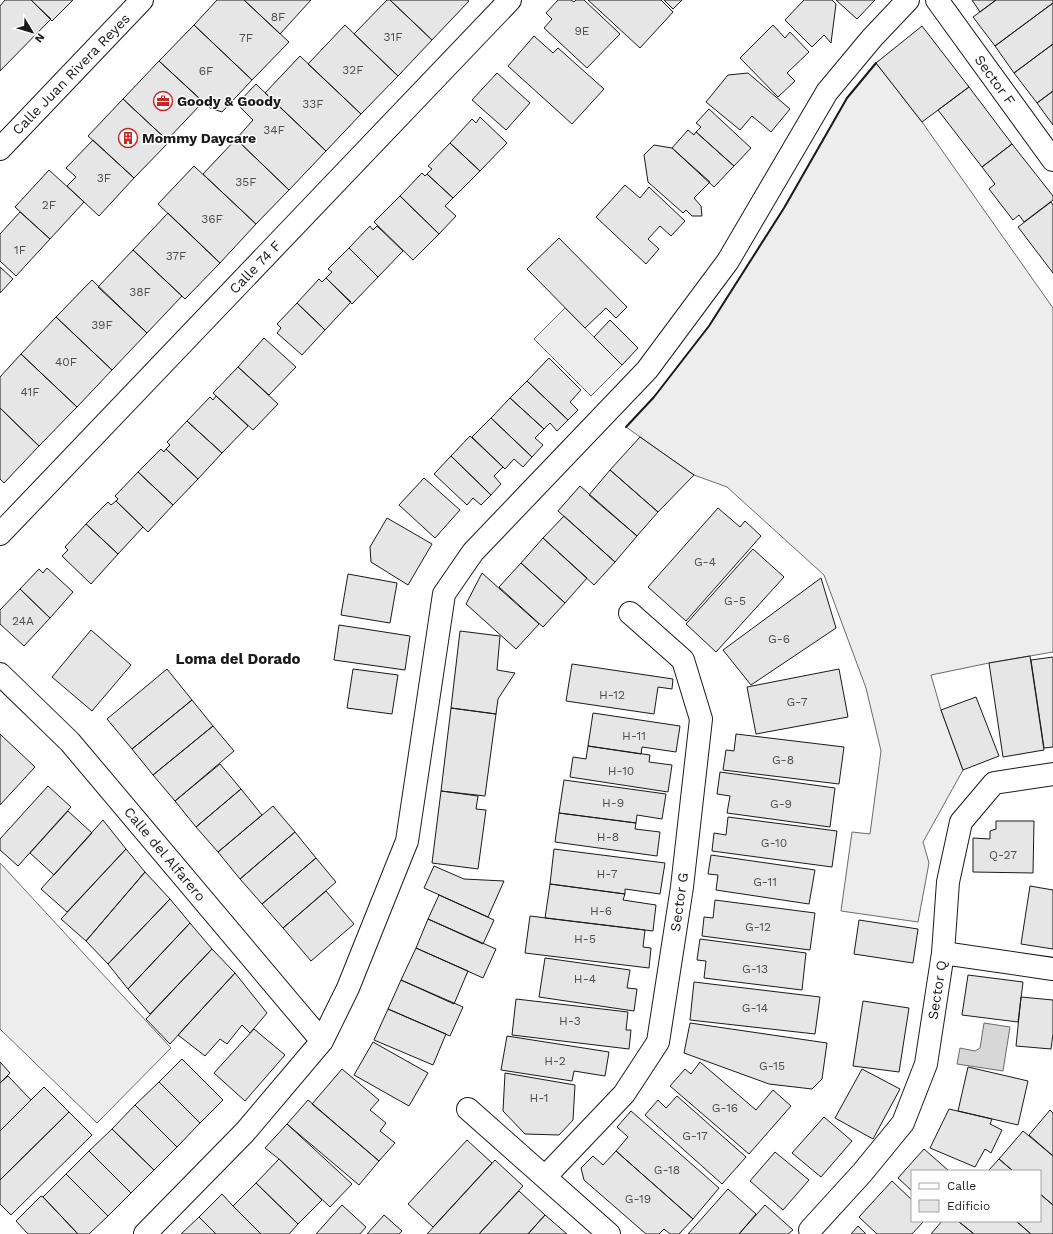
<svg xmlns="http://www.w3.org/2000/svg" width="1053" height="1234" font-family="'Work Sans',sans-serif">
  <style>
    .built { fill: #ededed; stroke: #6a6a6a }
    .water { fill: #d7d7d7; stroke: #6a6a6a }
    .building { fill: #e6e6e6; stroke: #1a1a1a }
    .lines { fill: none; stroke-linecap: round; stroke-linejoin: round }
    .minor-casing { stroke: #1a1a1a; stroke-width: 24 }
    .minor { stroke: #fff; stroke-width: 22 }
    .wall { stroke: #1a1a1a; stroke-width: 2 }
    .labels { text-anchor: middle; stroke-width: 3; stroke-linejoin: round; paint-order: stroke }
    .number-label { font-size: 12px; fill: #4d4d4d }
    .street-label { font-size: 14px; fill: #1a1a1a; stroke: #fff }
    .poi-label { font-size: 14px; font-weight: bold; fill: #1a1a1a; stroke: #fff; text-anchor: start }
    .neighbourhood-label { font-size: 15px; font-weight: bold; fill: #1a1a1a; stroke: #fff }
  </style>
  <rect width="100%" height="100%" fill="#fff"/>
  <path class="built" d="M876,63L922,122L1053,308V652L989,663L931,675L941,710L963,770L923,842L929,863L918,922L841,911L852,832L870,834L881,751L866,688L824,575L727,487L694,475L626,427L654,397L709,326L784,208L847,98Z
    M565,308L622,365L591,396L534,339Z
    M0,863L171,1048L97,1123L0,1029Z"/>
  <path class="water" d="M984,1023L1010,1027L1003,1071L957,1064L960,1048L975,1051L980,1048Z"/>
  <path class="building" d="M5,0H31L51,19L0,71V6Z
    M31,0H73L52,21Z
    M217,0H244L289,42L252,80L194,25Z
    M244,0H311L280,34Z
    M387,0H390L432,40L398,76L354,34Z
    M390,0H467L469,1L432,40Z
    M558,0H571L574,2L576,0H584L620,34L587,68L544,28L552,19L546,13Z
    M588,0H661L673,12L640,48Z
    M664,0H682L673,9Z
    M804,0H832L836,4L831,43L824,35L812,47L785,20Z
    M836,0H875L857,19Z
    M972,0H996L980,12Z
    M996,0H1053V3L995,46L973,17Z
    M1053,3V44L1014,73L995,46Z
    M194,25L252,80L222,112L210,108L159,61Z
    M345,25L398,76L361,114L308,64Z
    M773,25L785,38L790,32L809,52L787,73L795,81L778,97L740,58Z
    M922,26L969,87L922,122L876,63Z
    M534,36L553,53L558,48L604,89L572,124L508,66Z
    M1053,44V91L1037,103L1014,73Z
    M300,56L361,114L326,151L265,93Z
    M159,61L203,102L167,140L123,99Z
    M497,73L530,103L506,130L472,100Z
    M748,73L790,109L771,132L752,116L740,130L706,102L728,75Z
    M256,84L326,151L289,190L236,139L253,120L237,104Z
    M969,87L1012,144L982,167L938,110Z
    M1053,91V125L1037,103Z
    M123,99L169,142L134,178L88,136Z
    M709,109L751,148L734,166L696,132L701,127L696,123Z
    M480,117L507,143L480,171L450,143L472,119L476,123Z
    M688,130L694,135L696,132L734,166L714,187L672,148Z
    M236,139L289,190L256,224L203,174Z
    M93,140L134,178L99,216L67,186L76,177L66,168Z
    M450,143L480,171L453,198L427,174L432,169L428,166Z
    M1012,144L1053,196V200L1024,222L1019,215L1013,220L989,189L995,184L982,167Z
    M654,145L672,148L710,182L694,198L701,206L702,216H692L686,210L683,213L648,182L644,155Z
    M194,166L256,224L220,263L158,204Z
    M49,170L84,202L50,239L15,207Z
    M422,173L425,176L427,174L453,198L445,206L456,216L439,234L400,196Z
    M625,185L640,198L649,187L685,221L671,236L660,226L648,239L659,249L646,264L596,217Z
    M400,196L439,234L413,260L374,222Z
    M1051,202L1053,205V273L1018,227Z
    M20,212L50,239L16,276L0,261V234Z
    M168,213L220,263L185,299L133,250Z
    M370,226L373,230L377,226L403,251L378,277L349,248Z
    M559,238L627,307L616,318L606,308L585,328L527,269Z
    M349,248L378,277L352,304L326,278L332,272L328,269Z
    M133,250L182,296L147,333L98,287Z
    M0,267L13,279L0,293Z
    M326,278L351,302L325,330L297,303L319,279L322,282Z
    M92,280L147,333L112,370L56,317Z
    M297,303L325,330L302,355L277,333L281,328L277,324Z
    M56,317L112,370L77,407L21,354Z
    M610,320L638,348L622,365L594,337Z
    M264,338L296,367L269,395L238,367Z
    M21,354L77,407L39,446L0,408V377Z
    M549,358L581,390L570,402L578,410L568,420L527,381Z
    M238,367L278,404L253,430L213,393Z
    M527,381L568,420L557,431L550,423L544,429L510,398Z
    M216,396L248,426L222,453L187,421L210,397L213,400Z
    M510,398L544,429L535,438L543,445L532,457L491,418Z
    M0,408L39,446L4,483L0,479Z
    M491,418L532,457L523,467L514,459L505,469L472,437Z
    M187,421L222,453L198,479L166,449L170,445L167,442Z
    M470,436L503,467L494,476L501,484L491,495L451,456Z
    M640,437L694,475L658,512L610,470Z
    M161,449L164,452L166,449L198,479L173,505L138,472Z
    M451,456L491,495L481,505L473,498L467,505L434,474Z
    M610,470L658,512L637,536L589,495Z
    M138,472L173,505L148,532L116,501L118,499L115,496Z
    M424,478L460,510L435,538L399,505Z
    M580,486L637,536L615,562L558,511Z
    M116,501L143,527L118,554L86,524L108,502L111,505Z
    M718,508L740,527L745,521L761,536L686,621L648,587Z
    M564,516L615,562L594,585L543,538Z
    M387,518L432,544L408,585L371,562L370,547Z
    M86,524L118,554L91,584L62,556L68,550L65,547Z
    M543,538L587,578L565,603L521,563Z
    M753,549L784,577L716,652L686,624Z
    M521,563L565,603L543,627L499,587Z
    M47,568L73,592L50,618L20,589L39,569L43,573Z
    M482,573L539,624L516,649L466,604Z
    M348,574L397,583L390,623L341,615Z
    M821,578L836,628L751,685L723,650Z
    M20,589L50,618L24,646L0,624V610Z
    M339,625L410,636L405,670L334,660Z
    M91,630L131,665L92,711L52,677Z
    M460,631L500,636L497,670L515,673L498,699L496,714L451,708Z
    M1030,656L1044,750L1003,757L989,663Z
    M1053,657V747L1044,748L1031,660Z
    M572,664L673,679L672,689L658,687L654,714L566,701Z
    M167,669L192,700L132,749L107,719Z
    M353,669L398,675L392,714L347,708Z
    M839,669L848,717L756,734L747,687Z
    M976,697L999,756L963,770L941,710Z
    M192,700L213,726L153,775L132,749Z
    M451,708L496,714L485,796L441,791Z
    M593,713L680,726L676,752L642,747L641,754L588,746Z
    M213,726L234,751L175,801L153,775Z
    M0,734L35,767L0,805Z
    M736,734L844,747L839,784L723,770L726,750L734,751Z
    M588,746L650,755L649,762L672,765L668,792L570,777L573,757L586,759Z
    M220,764L241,789L196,827L175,801Z
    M720,772L835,788L830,827L727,813L730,796L717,794Z
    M564,780L666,794L662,819L637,815L636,823L559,813Z
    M48,786L71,807L18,866L0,850V839Z
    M241,789L262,815L218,852L196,827Z
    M441,791L478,796L476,809L486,810L478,869L432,863Z
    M273,806L295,832L240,879L218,852Z
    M68,811L92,833L54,875L30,853Z
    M559,813L636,823L635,829L660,832L657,856L555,842Z
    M728,817L837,831L832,867L712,851L714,833L726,835Z
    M103,820L126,849L67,912L41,889Z
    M996,821H1034L1033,873L973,872V838L990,839V831L996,829Z
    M295,832L316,858L262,904L240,879Z
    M126,849L145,872L86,941L61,919Z
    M554,849L665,863L660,894L625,889V894L550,884Z
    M711,855L815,870L809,904L716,890L718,875L708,874Z
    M316,858L336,882L283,928L262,904Z
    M434,866L464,879L504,881L488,917L424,888Z
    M145,872L170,899L108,964L86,941Z
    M550,884L625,894L623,900L656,905L653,931L545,918Z
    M1030,886L1053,890V949L1021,944Z
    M326,891L354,924L311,961L283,928Z
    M439,895L494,920L483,944L428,919Z
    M170,899L190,923L128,989L108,964Z
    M715,900L815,913L810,950L702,936L704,917L713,918Z
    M530,916L645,930L643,947L651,948L649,968L525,953Z
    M428,919L496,949L483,978L416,948Z
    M859,920L918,929L913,963L854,954Z
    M190,923L212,949L150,1014L128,989Z
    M700,939L806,953L802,990L704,978L706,961L697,960Z
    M416,948L468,971L454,1004L401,980Z
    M212,949L235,973L170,1044L146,1019Z
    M545,958L630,970L627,988L637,989L634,1011L539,997Z
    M235,973L267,1013L250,1033L242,1025L227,1044L220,1039L205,1056L178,1035Z
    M968,975L1023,982L1018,1022L962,1015Z
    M401,980L463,1007L450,1036L388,1009Z
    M694,982L820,997L815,1034L690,1020Z
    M1021,997L1053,1000V1034L1051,1049L1016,1046Z
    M516,999L628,1012L626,1030H631L629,1049L512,1035Z
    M863,1001L909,1008L899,1072L853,1066Z
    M388,1009L446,1034L433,1065L374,1040Z
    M690,1023L827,1043L822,1079L812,1089L769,1084L684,1053Z
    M254,1029L285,1055L245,1101L214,1073Z
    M507,1036L609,1052L605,1076L574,1071L572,1081L501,1070Z
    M373,1042L428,1073L409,1106L354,1075Z
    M182,1059L223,1100L200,1123L159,1082Z
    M0,1062L10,1073L0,1083Z
    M700,1062L756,1110L773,1090L791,1106L749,1154L670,1086L685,1069L691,1074Z
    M968,1067L1028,1081L1018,1125L958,1111Z
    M342,1069L379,1100L370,1110L386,1123L380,1131L395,1143L379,1161L312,1104Z
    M862,1069L900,1089L873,1139L835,1118Z
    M505,1073L575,1085L573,1120L559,1135L525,1134L503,1111Z
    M8,1076L31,1100L0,1131V1083Z
    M159,1082L200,1123L177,1147L135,1105Z
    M44,1087L69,1112L0,1180V1131Z
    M677,1096L746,1157L722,1184L645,1115L658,1100L666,1108Z
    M308,1100L379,1161L359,1185L287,1124Z
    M135,1105L177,1147L154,1170L112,1129Z
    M949,1109L992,1119L990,1124L1002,1130L991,1153L985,1149L975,1167L930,1148Z
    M1050,1110L1053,1113V1156L1029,1135Z
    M631,1111L719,1188L693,1219L616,1151L628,1137L617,1127Z
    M69,1112L92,1135L11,1215L0,1204V1180Z
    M824,1117L852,1141L821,1177L792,1153Z
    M287,1124L352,1184L330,1207L279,1159L265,1148Z
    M112,1129L154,1170L131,1193L89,1151Z
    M1023,1131L1053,1156V1205L1040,1194V1171H1013L999,1159Z
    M467,1140L492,1163L433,1227L408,1204Z
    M924,1149L949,1171H912V1191L898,1178Z
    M89,1151L131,1193L108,1216L66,1174Z
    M616,1151L693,1219L679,1234H670L664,1229L659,1234H646L584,1180L581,1168L593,1156L603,1165Z
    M775,1152L809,1180L783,1210L750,1181Z
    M279,1159L322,1200L298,1224L256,1183Z
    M999,1159L1013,1171H988Z
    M495,1160L523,1186L479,1234H427Z
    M66,1174L108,1216L89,1234H78L43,1197Z
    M892,1181L912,1200V1221H924L912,1234H877L859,1217Z
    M256,1183L298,1224L289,1234H261L233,1206Z
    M728,1189L756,1214L739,1234H688Z
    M519,1191L545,1215L528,1234H479Z
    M222,1194L233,1206L261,1234H216L199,1217Z
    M1040,1194L1053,1205V1234H1031L1016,1221H1040Z
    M41,1196L43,1197L78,1234H28L16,1221Z
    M342,1205L366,1227L360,1234H316Z
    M765,1205L793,1230L788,1234H739Z
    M384,1215L402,1231L399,1234H367Z
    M545,1215L567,1234H528Z
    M199,1217L216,1234H181Z
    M942,1221H958L974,1234H931Z
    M958,1221H1016L1031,1234H974Z
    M858,1226L866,1234H851Z"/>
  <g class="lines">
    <g class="minor-casing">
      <path id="minor" d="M937,0L1053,160
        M0,149L142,0
        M0,534L510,0
        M0,674L70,742L322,1041
        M943,953L1053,969
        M468,1109L609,1234
        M545,1177L624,1094L658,1042L682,887L701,719L683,660L630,613
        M810,1230L862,1173L903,1123L926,1064L943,953L948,882L961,822L994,783L1053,774
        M145,1234L245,1132L322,1041L348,988L407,841L444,594L473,552L647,370L728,261L827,92L872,38L908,0"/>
    </g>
    <use href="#minor" class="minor"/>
    <path class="wall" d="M626,427L654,397L709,326L784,208L847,98L876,63"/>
  </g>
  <defs>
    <g id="office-ring" transform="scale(1)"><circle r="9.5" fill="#fff" stroke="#c62828" stroke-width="1.5"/><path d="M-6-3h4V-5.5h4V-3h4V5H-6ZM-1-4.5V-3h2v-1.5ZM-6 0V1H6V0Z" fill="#c62828"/></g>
    <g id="building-ring" transform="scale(1)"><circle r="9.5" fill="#fff" stroke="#c62828" stroke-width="1.5"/><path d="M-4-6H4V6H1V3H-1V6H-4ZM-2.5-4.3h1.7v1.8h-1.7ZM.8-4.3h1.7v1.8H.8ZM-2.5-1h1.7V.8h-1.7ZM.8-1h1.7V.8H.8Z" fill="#c62828"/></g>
  </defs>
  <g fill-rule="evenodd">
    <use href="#office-ring" x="163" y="101"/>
    <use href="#building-ring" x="128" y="138"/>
  </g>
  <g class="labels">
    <g class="number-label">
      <text x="278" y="21">8F</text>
      <text x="582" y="35">9E</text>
      <text x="393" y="41">31F</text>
      <text x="246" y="42">7F</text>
      <text x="353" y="74">32F</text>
      <text x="206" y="75">6F</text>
      <text x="313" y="108">33F</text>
      <text x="274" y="134">34F</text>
      <text x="104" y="182">3F</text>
      <text x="246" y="186">35F</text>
      <text x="49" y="209">2F</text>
      <text x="212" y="223">36F</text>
      <text x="20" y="254">1F</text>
      <text x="176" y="260">37F</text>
      <text x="140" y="296">38F</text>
      <text x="102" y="329">39F</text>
      <text x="66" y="366">40F</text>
      <text x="30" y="396">41F</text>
      <text x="705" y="566">G-4</text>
      <text x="735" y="605">G-5</text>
      <text x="23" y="625">24A</text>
      <text x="779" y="643">G-6</text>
      <text x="612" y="699">H-12</text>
      <text x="797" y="706">G-7</text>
      <text x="634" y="740">H-11</text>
      <text x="783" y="764">G-8</text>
      <text x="621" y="775">H-10</text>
      <text x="613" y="807">H-9</text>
      <text x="781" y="808">G-9</text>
      <text x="608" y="841">H-8</text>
      <text x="774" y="847">G-10</text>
      <text x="1003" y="859">Q-27</text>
      <text x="607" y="878">H-7</text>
      <text x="765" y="886">G-11</text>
      <text x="601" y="915">H-6</text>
      <text x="758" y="931">G-12</text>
      <text x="585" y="943">H-5</text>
      <text x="755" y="973">G-13</text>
      <text x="585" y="983">H-4</text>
      <text x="755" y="1012">G-14</text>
      <text x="570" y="1025">H-3</text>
      <text x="555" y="1065">H-2</text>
      <text x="772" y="1070">G-15</text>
      <text x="539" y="1102">H-1</text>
      <text x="725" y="1112">G-16</text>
      <text x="695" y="1140">G-17</text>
      <text x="667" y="1174">G-18</text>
      <text x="638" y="1203">G-19</text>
    </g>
    <g class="street-label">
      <text transform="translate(71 74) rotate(-46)" y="5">Calle Juan Rivera Reyes</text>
      <text transform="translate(995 80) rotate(54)" y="5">Sector F</text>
      <text transform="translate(255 267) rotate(-46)" y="5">Calle 74 F</text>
      <text transform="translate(165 854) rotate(50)" y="5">Calle del Alfarero</text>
      <text transform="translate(679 902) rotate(-82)" y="5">Sector G</text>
      <text transform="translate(937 990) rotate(-81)" y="5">Sector Q</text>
    </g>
    <g class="poi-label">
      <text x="177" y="106">Goody &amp; Goody</text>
      <text x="142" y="143">Mommy Daycare</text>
    </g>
    <g class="neighbourhood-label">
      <text x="238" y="664">Loma del Dorado</text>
    </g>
  </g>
  <rect x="911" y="1170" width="130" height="52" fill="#ffffff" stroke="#a3a3a3"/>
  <rect x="919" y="1183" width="20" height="6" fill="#ffffff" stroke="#a3a3a3"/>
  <text x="947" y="1190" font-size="12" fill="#1a1a1a">Calle</text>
  <rect x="919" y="1200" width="20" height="12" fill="#e6e6e6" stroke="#a3a3a3"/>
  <text x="947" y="1210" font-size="12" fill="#1a1a1a">Edificio</text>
  <g transform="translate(32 32) rotate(128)" stroke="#ffffff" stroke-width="3" paint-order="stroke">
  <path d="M0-3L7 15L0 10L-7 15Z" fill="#1a1a1a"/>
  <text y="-6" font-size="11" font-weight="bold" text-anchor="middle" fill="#1a1a1a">N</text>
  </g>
</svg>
